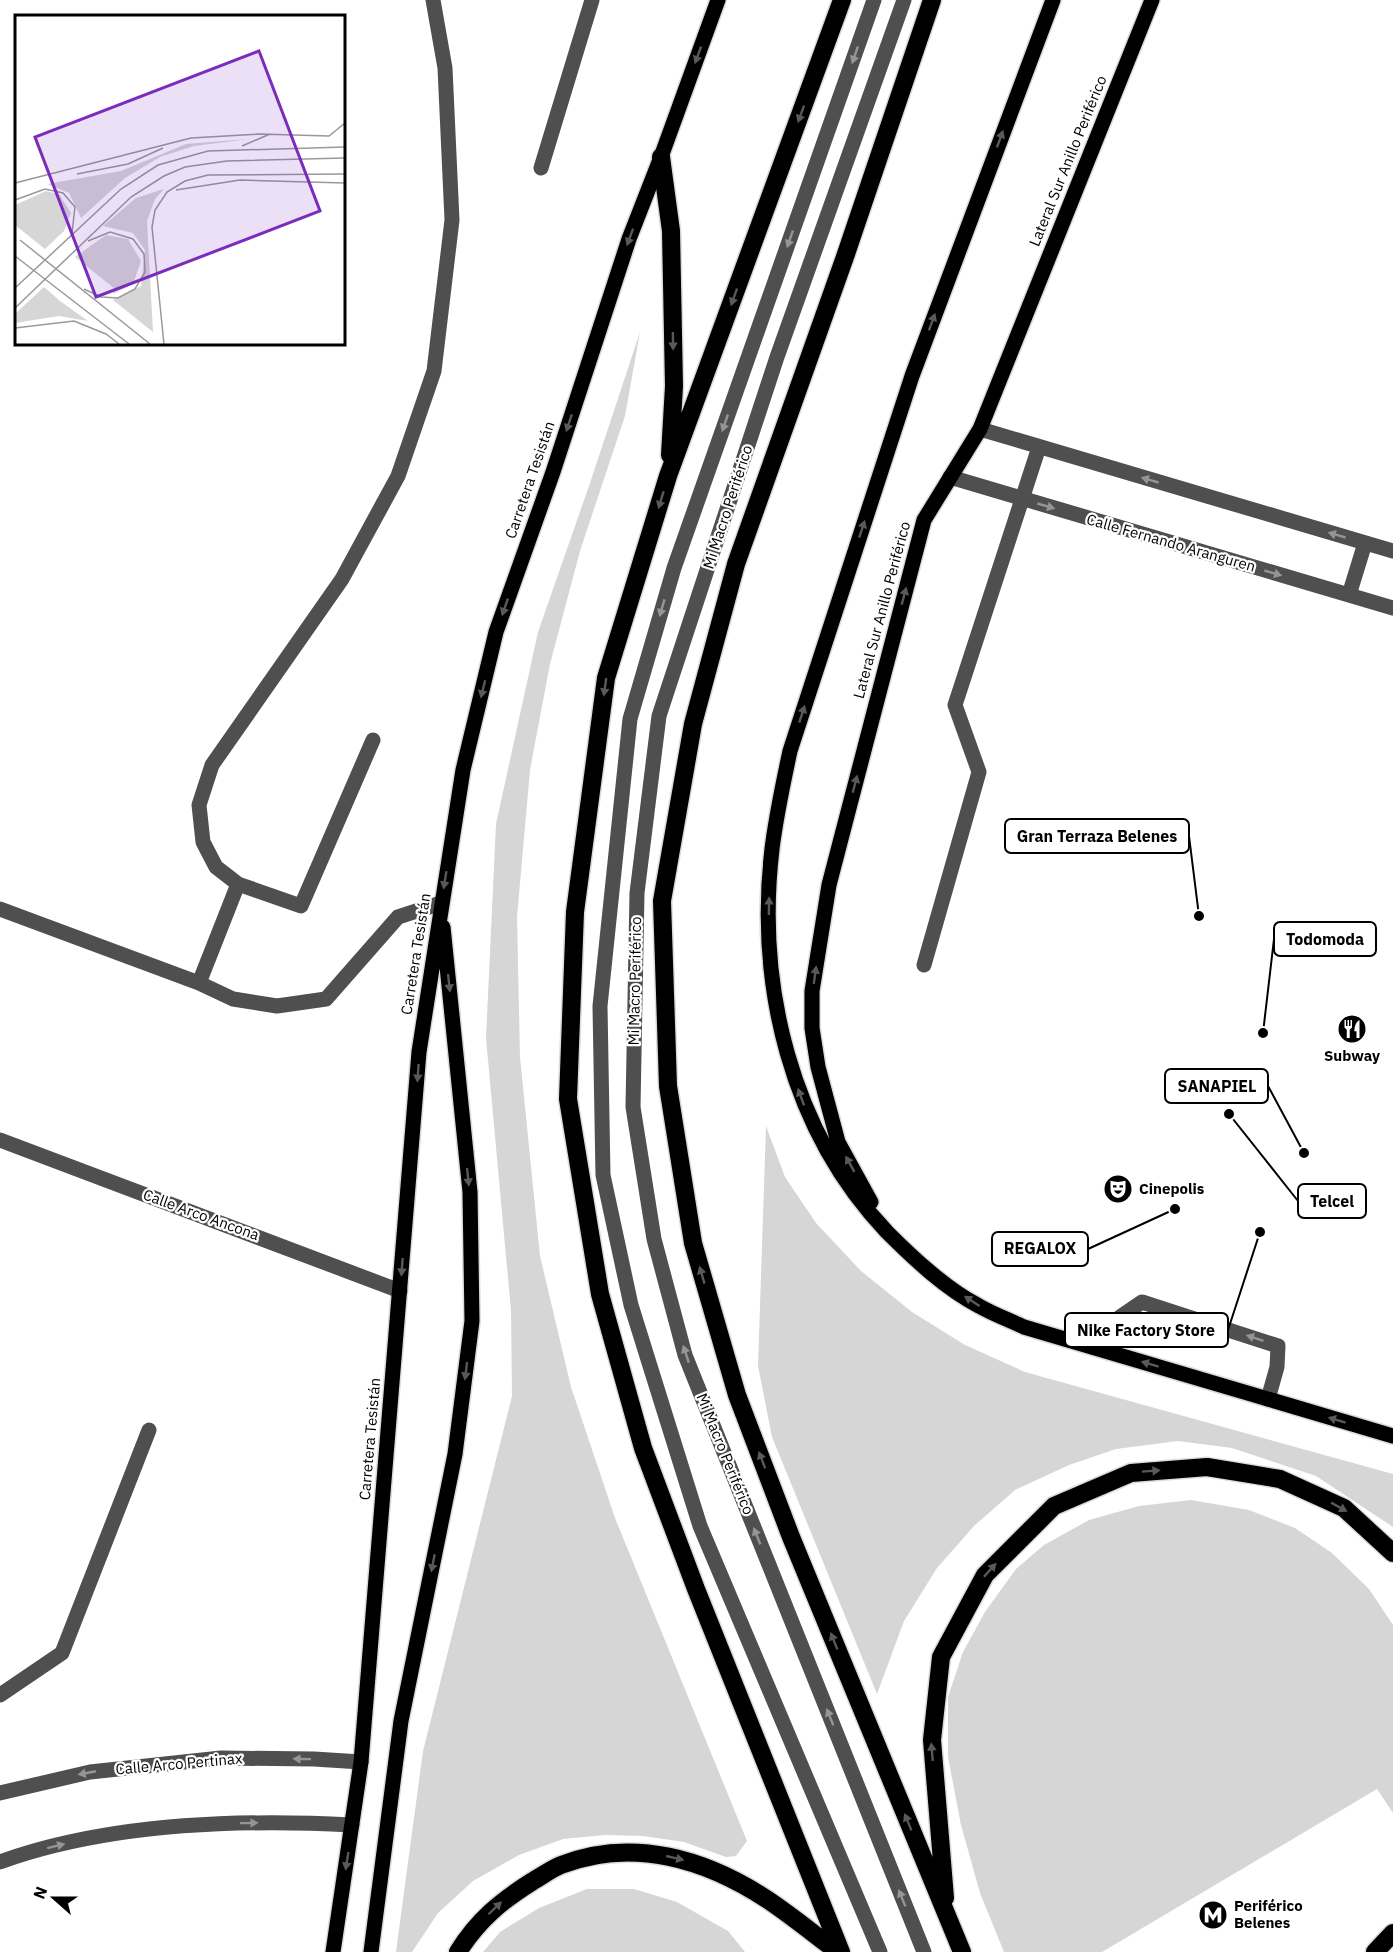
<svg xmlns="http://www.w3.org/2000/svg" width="1393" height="1952" font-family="'IBM Plex Sans',sans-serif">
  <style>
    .green { fill: #d6d6d6 }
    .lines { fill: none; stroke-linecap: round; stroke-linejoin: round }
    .major-casing { stroke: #dbdbdb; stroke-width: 18 }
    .highway-casing { stroke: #dbdbdb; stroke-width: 21 }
    .minor { stroke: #4f4f4f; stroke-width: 15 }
    .major { stroke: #000; stroke-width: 15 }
    .highway { stroke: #000; stroke-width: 18 }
    .oneway { fill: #595959 }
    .oneway2 { fill: #959595 }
    .labels { text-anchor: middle; stroke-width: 4.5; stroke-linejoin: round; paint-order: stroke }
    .street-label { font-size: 15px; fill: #000; stroke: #fff }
    .poi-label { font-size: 15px; font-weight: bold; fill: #000; stroke: #fff; text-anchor: start }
    .inset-road { fill: none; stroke: #999; stroke-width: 1.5 }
    .view { fill: #7b2cbf; fill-opacity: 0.15; stroke: #7b2cbf; stroke-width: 3 }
    .inset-edge { fill: none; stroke: #000; stroke-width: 3 }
    .leader { fill: none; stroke: #000; stroke-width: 2 }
    .callout-dot { fill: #000; stroke: #fff; stroke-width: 2 }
    .callout { fill: #fff; stroke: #000; stroke-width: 2 }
    .callout-label { font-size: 16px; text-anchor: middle; font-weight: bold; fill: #000 }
  </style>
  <rect width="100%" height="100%" fill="#fff"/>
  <path class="green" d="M640,332L625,416L580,551L550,664L530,770L517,917L520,1057L540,1256L571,1387L615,1518L747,1841L736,1856L726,1857L684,1842L643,1836L605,1835L563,1839L519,1855L473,1881L438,1913L412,1952H396L423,1751L512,1396L511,1311L486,1038L496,824L538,632L589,486Z
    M766,1126L785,1177L816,1223L861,1271L912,1312L965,1345L1025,1372L1393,1474V1527L1316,1476L1232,1448L1178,1441L1116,1449L1069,1465L1015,1490L974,1526L937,1568L904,1621L877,1694L772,1437L758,1366Z
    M1191,1500L1249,1510L1295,1528L1332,1553L1369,1589L1393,1625V1813L1377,1789L1102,1952H1004L980,1893L961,1825L948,1757V1697L963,1652L985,1612L1016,1569L1044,1545L1089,1520L1139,1506Z
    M587,1889H634L677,1902L728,1931L745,1952H483L500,1932L539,1908Z"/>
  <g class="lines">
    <g class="major-casing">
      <path id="major" d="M1053,0L912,376L790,751C783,784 776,816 772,849C756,986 791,1131 887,1232C914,1259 945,1288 979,1306C993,1314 1009,1320 1024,1327L1393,1436
        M871,1202L838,1142L818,1067L812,1028V991L829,885L924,520L980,429L1152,0
        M333,1952L361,1762L419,1052L463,770L496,632L553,472L629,239L661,157L718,0
        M371,1952L401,1721L455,1454L472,1321L470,1192L443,927"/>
    </g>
    <g class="highway-casing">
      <path id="highway" d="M932,0L846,254L736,564L693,724L662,901L668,1086L693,1243L737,1395L791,1537L962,1952
        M661,157L671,231L674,386L670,455
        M945,1898L932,1740L941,1657L985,1575L1054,1506L1131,1473L1207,1467L1280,1479L1344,1508L1393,1553
        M458,1952C478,1920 501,1901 533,1881C542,1876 551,1869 561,1865C633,1837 706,1859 768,1900C792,1916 815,1935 838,1952
        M841,1952L696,1589L643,1448L600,1294L568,1099L575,912L606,678L668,476L842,0
        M1375,1952L1393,1933"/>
    </g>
    <path class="minor" d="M874,0L674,568L630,719L600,1006L603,1175L631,1305L700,1526L880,1952
      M904,0L777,357L659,716L637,893L633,1107L654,1239L685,1355L924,1952
      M541,168L592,0
      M980,429L1393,551
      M950,477L1393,608
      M1349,595L1365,543
      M238,884L301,906L373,740
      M0,909L199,983L233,999L277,1006L326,999L398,917L441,903
      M924,965L979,772L955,705L1039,447
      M199,983L238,884L216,867L203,842L199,805L212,765L342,579L398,476L434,371L452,220L445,68L433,0
      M0,1140L400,1291
      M1092,1347L1120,1317L1142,1302L1278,1346L1277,1367L1268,1399
      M0,1695L62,1653L149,1430
      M0,1793L90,1772L221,1758L314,1759L361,1762
      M0,1862C108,1823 239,1819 352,1825"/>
    <use href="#major" class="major"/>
    <use href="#highway" class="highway"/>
  </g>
  <defs><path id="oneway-solid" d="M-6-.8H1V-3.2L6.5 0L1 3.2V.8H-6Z" transform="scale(1.5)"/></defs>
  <g class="oneway">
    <use href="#oneway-solid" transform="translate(698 55) rotate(110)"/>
    <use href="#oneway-solid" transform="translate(801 114) rotate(110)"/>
    <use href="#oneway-solid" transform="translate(1000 139) rotate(-70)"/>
    <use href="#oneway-solid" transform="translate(630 237) rotate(110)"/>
    <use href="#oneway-solid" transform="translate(734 297) rotate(110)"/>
    <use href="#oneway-solid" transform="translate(932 322) rotate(-70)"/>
    <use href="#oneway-solid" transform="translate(673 341) rotate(89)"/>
    <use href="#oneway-solid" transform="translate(569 423) rotate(108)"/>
    <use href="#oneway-solid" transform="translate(661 500) rotate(107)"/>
    <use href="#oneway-solid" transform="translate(862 529) rotate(-72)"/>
    <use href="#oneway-solid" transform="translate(904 596) rotate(-75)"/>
    <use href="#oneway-solid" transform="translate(505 607) rotate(109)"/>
    <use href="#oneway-solid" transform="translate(605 687) rotate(98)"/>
    <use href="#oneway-solid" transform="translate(483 689) rotate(104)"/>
    <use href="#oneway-solid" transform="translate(802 714) rotate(-72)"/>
    <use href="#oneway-solid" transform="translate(855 784) rotate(-75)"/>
    <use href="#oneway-solid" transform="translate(445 880) rotate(99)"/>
    <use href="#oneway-solid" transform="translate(769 906) rotate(-89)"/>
    <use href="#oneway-solid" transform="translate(815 975) rotate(-82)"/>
    <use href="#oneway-solid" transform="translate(449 983) rotate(84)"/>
    <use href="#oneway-solid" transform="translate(418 1073) rotate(94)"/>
    <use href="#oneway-solid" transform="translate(801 1097) rotate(-110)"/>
    <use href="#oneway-solid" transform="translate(850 1164) rotate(-119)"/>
    <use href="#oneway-solid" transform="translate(468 1177) rotate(84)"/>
    <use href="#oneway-solid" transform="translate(402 1267) rotate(94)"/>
    <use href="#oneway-solid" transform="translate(702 1275) rotate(-106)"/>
    <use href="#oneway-solid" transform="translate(972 1301) rotate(-147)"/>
    <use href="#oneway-solid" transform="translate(1150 1364) rotate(-163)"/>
    <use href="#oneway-solid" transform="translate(466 1371) rotate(97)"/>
    <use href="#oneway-solid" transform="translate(1337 1420) rotate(-163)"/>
    <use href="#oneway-solid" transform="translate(762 1460) rotate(-111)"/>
    <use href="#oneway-solid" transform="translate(1151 1471) rotate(-4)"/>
    <use href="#oneway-solid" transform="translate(1339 1507) rotate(29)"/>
    <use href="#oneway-solid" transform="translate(433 1563) rotate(101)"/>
    <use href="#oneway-solid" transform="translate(990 1570) rotate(-48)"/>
    <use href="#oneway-solid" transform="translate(834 1641) rotate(-112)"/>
    <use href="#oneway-solid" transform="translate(932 1752) rotate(-95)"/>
    <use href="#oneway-solid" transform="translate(908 1822) rotate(-112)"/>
    <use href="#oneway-solid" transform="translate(675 1858) rotate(13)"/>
    <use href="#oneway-solid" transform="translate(347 1861) rotate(99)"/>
    <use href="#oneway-solid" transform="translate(495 1908) rotate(-44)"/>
  </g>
  <g class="oneway2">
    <use href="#oneway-solid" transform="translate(855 55) rotate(109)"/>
    <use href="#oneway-solid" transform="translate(790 239) rotate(109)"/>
    <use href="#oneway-solid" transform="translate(725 423) rotate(109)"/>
    <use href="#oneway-solid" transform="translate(1150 480) rotate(-164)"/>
    <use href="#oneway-solid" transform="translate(1046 506) rotate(16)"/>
    <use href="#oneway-solid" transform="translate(1337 535) rotate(-164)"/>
    <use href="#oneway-solid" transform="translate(1273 573) rotate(16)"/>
    <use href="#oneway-solid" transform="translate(662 608) rotate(106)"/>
    <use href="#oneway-solid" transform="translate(1255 1338) rotate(-162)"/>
    <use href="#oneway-solid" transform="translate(686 1354) rotate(-108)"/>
    <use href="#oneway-solid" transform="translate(757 1536) rotate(-112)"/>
    <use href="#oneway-solid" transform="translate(830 1717) rotate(-112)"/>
    <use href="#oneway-solid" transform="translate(302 1759) rotate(-179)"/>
    <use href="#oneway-solid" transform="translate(87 1773) rotate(169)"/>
    <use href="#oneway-solid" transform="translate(249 1823) rotate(-1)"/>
    <use href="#oneway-solid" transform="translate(56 1846) rotate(-14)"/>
    <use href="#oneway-solid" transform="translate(902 1898) rotate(-112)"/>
  </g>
  <defs>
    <g id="restaurant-disc" transform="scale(1.5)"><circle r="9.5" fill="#000" stroke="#fff"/><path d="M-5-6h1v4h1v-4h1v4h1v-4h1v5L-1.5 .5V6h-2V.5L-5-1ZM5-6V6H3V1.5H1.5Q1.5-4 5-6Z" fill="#fff"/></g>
    <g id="theatre-disc" transform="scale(1.5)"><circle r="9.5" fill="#000" stroke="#fff"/><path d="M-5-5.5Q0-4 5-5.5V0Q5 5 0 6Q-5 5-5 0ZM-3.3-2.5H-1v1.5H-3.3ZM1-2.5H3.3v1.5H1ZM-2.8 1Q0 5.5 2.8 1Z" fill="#fff"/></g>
    <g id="metro-disc" transform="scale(1.5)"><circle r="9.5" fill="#000" stroke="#fff"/><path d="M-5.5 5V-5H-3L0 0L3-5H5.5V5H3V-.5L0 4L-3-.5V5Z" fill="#fff"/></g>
  </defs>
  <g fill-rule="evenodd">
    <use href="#restaurant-disc" x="1352" y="1029"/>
    <use href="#theatre-disc" x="1118" y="1189"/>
    <use href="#metro-disc" x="1213" y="1915"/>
  </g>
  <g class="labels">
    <g class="street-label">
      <text transform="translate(1068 161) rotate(-68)" y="5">Lateral Sur Anillo Periférico</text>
      <text transform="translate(530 480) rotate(-71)" y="5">Carretera Tesistán</text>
      <text transform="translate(728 507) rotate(-72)" y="5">Mi Macro Periférico</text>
      <text transform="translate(1171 543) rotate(16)" y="5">Calle Fernando Aranguren</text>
      <text transform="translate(882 610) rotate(-75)" y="5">Lateral Sur Anillo Periférico</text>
      <text transform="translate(416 954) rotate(-81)" y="5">Carretera Tesistán</text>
      <text transform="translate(635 981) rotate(-89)" y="5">Mi Macro Periférico</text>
      <text transform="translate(201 1215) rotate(20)" y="5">Calle Arco Ancona</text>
      <text transform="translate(370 1439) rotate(-85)" y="5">Carretera Tesistán</text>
      <text transform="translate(725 1454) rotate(68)" y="5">Mi Macro Periférico</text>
      <text transform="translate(179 1764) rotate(-5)" y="5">Calle Arco Pertinax</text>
    </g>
    <g class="poi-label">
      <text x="1352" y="1061" text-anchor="middle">Subway</text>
      <text x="1139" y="1194">Cinepolis</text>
      <text x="1234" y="1911">Periférico<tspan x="1234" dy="17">Belenes</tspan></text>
    </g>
  </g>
  <g transform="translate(15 15)">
    <rect width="330" height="330" fill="#fff"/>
    <path d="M234,124L179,131L145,142L110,163L66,203L54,178L32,169L106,156L171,129ZM149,174L140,184L132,206L138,317L98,285L126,271L130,235L118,218L88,211L121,183ZM31,176L44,179L56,198L49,216L30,234L0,210V190ZM91,220L113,224L126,246L118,269L98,279L99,273L60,242ZM29,272L45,286L73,306L44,301L0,308V299Z" fill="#d6d6d6"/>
    <path class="inset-road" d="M227,131L255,119M62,159L113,149L148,133M0,168L176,123L244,119L314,121L330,108M161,175L225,165L330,168M0,185L30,174L48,178L60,192L57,218M5,225L135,329M0,241L114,329M0,273L106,174L143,150L193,136L330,132M69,274L86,282L103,283L120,274L130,257L129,239L118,224L95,217L73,226M0,293L116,182L149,161L170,152L212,146L330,143M0,313L59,306L91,319L104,329M149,329L137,212L140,195L152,177L170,166L193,160L330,159"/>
    <path class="view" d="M244,36L305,196L81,282L20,122Z"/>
    <rect width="330" height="330" class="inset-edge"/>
  </g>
  <path class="leader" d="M1199 916L1189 836M1263 1033L1274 939M1304 1153L1268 1086M1229 1114L1298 1201M1175 1209L1088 1249M1260 1232L1228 1330"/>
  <g class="callout-dot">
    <circle cx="1199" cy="916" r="6"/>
    <circle cx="1263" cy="1033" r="6"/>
    <circle cx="1304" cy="1153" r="6"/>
    <circle cx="1229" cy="1114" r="6"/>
    <circle cx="1175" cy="1209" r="6"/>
    <circle cx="1260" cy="1232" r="6"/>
  </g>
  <g class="callout">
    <rect x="1005" y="819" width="184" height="34" rx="6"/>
    <rect x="1274" y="922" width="102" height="34" rx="6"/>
    <rect x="1165" y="1069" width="103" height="34" rx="6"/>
    <rect x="1298" y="1184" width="68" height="34" rx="6"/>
    <rect x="992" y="1232" width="96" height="34" rx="6"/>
    <rect x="1065" y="1313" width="163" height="34" rx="6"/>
  </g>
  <g class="callout-label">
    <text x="1097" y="842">Gran Terraza Belenes</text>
    <text x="1325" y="945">Todomoda</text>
    <text x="1217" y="1092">SANAPIEL</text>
    <text x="1332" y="1207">Telcel</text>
    <text x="1040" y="1254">REGALOX</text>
    <text x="1146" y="1336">Nike Factory Store</text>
  </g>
  <g transform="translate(54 1898) rotate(291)" stroke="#ffffff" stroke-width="4.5" paint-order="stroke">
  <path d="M0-4.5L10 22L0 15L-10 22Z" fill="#000000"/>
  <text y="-9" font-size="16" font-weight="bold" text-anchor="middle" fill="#000000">N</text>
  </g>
</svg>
